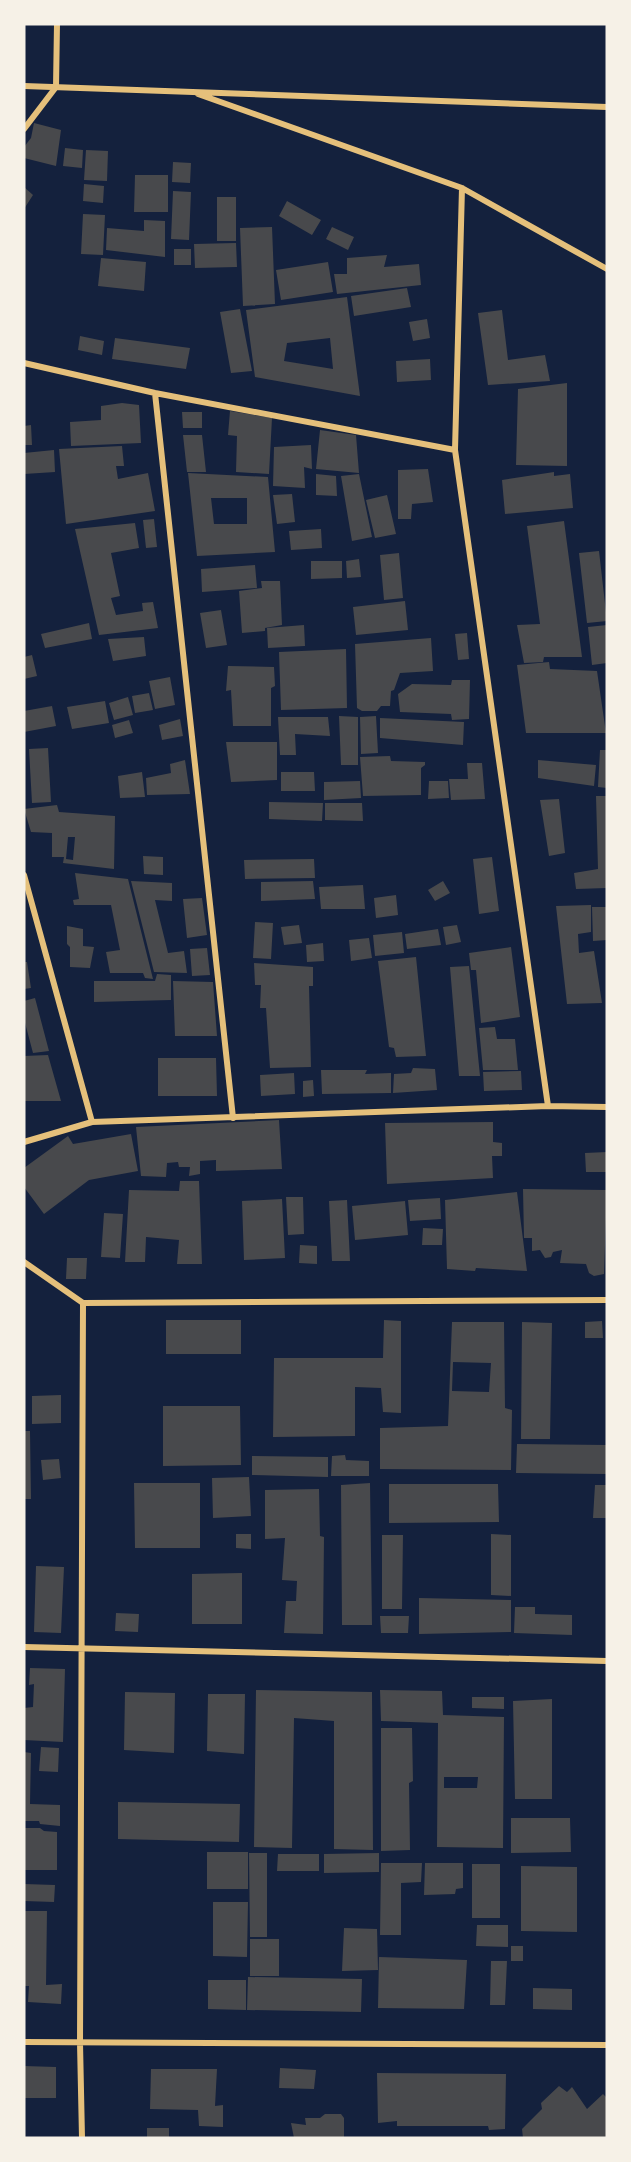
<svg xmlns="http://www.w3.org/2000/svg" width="631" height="2162" font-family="Montserrat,sans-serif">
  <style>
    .building { fill: #48494c; fill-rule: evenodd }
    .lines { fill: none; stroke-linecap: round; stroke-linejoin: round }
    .minor { stroke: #e5c07b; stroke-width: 6 }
  </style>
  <rect width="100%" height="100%" fill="#14213d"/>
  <path class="building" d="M34,123L61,130L56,166L24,158V147L31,138Z
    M65,148L83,150L82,168L63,166Z
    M86,150L108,151L107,181L84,180Z
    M173,162L191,163L190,183L172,182Z
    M135,175H168V212H134Z
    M84,184L104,186L103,203L83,201Z
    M24,187L33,195L24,209Z
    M173,191L191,192L189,240L171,239Z
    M217,197H236V241H217Z
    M287,201L321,220L312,235L279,216Z
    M83,214L105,215L103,255L81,254Z
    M144,220L165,221V257L106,250L107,228L144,231Z
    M272,227L275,304L243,306L240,228Z
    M332,227L354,237L348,250L326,239Z
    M236,243L237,267L195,268L194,244Z
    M174,249H191V265H174Z
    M387,255L384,267L419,264L421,285L337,294L334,274H347V258Z
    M101,258L146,262L144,291L98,286Z
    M328,262L333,292L281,300L276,270Z
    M407,288L411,307L354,316L351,296Z
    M347,297L360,396L255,377L246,310ZM330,338L333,369L284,361L287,343Z
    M240,309L252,371L231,373L220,312Z
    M502,310L508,360L545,355L550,381L488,385L478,313Z
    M427,319L430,338L413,341L409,322Z
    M80,336L104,341L102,355L78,350Z
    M115,338L190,348L186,369L112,359Z
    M430,359L431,380L397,382L396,361Z
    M567,383V466L516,465L518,389Z
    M122,403L139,405L141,443L71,446L70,422L101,420V406Z
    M230,411L272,418L269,474L236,472L237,436L228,435Z
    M182,412H202V428H183Z
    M31,425L32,445H24V426Z
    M320,430L356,435L359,473L316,469Z
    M183,435H202L206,472H187Z
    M311,445L312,469L304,467L305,488L273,486L274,447Z
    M122,446L124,466H116L118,479L148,473L155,511L66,524L59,449Z
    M54,450L55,472L24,474V453Z
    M428,469L433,502L412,504L411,519H398V470Z
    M554,472V476L570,474L573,508L505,514L502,480Z
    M188,473L268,477L275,552L197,556ZM211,498H247V524H214Z
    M316,474L336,476L337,496L316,495Z
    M359,474L372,537L352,541L341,476Z
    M292,494L295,522L277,524L273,495Z
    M387,495L396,534L375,538L366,500Z
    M154,519L157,547L146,548L143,520Z
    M564,521L582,657H544L543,662L524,663L517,625L540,624L527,526Z
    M135,523L139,548L111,553L120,596L111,598L116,615L143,611L142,603L153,602L158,628L99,635L75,529Z
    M321,529L322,548L291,550L289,531Z
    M599,551L607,621L587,623L579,553Z
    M399,553L403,598L384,600L380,555Z
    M359,559L361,577L347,578L346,561Z
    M311,561H342V578L311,579Z
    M255,565L257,588L202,592L201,569Z
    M261,581H280L282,625L265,628V631L242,633L239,591L262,588Z
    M405,601L408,630L356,635L353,607Z
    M221,610L227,645L206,648L200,613Z
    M89,623L92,639L45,648L41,634Z
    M304,625L305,646L268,648L267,628Z
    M607,625V663L592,665L588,627Z
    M467,633L469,659L458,660L455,634Z
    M144,637L146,656L113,661L108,639Z
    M431,638L433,671L400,673L394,690L391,691L390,706H381L377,711H362L357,708L355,644Z
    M346,649L347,708L281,710L279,652Z
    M32,655L37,676L24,679V657Z
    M549,662L550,669L597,671L606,733H526L517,665Z
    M228,666L274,667L275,686L271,688V726H233L231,690L226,691Z
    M170,677L175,705L155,709L149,681Z
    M452,680H470L469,719L452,720L451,714L400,712L398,694L412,684L451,685Z
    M149,693L153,710L135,713L132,696Z
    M128,697L133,715L114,720L109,703Z
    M105,701L109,723L72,729L67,707Z
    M52,706L56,726L24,732V711Z
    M339,716L358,717V765H341Z
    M376,716L378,753L361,754L360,717Z
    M278,717H328L330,736L295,734L296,755H280Z
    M380,718L464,722L463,745L380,738Z
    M180,719L183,736L162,740L159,725Z
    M129,720L133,733L115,738L112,725Z
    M226,742H277V780L231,782Z
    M48,748L51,802L32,803L29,749Z
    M600,750H607V788L598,787Z
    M390,756L391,761L425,762V765L421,768V795L363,796L360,757Z
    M185,760L190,794L147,795L146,778L171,773L170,764Z
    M538,760L596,765L594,786L538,778Z
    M467,763H482L485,799L451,800L449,779H468Z
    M142,772L145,797L120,798L118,776Z
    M281,772H314L315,791H281Z
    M360,781L361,798L324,800V782Z
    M429,781H448L449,798L428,799Z
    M596,796H607V888L576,889L574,873L598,869Z
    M559,799L565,853L549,856L540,800Z
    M269,802L323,803L322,821L269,819Z
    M325,803H362L363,821L325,820Z
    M57,805L59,812L115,816L114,869L63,863L64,857H52V833L31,832L24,809ZM68,837H75L73,860L66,859Z
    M143,856L163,857V875L144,874Z
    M492,857L499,911L479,914L473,859Z
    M314,859L315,878L245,879L244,860Z
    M75,873L128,879L153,979L145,978L143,973H110L106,952L120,950L111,905H74L73,900L79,899Z
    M131,881L172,883V901L155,900L168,953L184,951L187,973L154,972Z
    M313,881L315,899L261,901V882Z
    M443,881L450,893L435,901L428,890Z
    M363,885L365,909H321L319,887Z
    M396,895L398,915L376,918L374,898Z
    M202,898L207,935L187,938L183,899Z
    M591,905V932L578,934L579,953L594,951L602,1003L567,1004L556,906Z
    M592,907H607V940L593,941Z
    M255,922L273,923L271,959L253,958Z
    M299,925L302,943L284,945L281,927Z
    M457,925L461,942L446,945L443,927Z
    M67,926L83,929V946L94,947L90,968L70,967V947L67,944Z
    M438,929L441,945L407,949L405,934Z
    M402,932L404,953L375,956L373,935Z
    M369,938L372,958L351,961L349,940Z
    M323,943L324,961L307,962L306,945Z
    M511,947L520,1017L481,1023L476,970H471L469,953Z
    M207,948L210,975L192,976L190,949Z
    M416,957L426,1056L396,1057L394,1048L389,1047L378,961Z
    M24,962H27L31,988L24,989Z
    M254,963L313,967V986H309L311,1067L270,1068L266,1008H260L261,985H255Z
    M469,966L480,1076H459L450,967Z
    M157,974L171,975V1000L94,1002V981H155Z
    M173,981L213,982L217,1036H175Z
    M35,998L49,1051L33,1053L24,1019V1001Z
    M495,1027L497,1039H515L518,1070H483L479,1028Z
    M48,1055L61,1101H24V1056Z
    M158,1058H216L217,1096H158Z
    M413,1068L435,1069L437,1090L393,1093L394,1074L411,1073Z
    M321,1070H367L365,1074L391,1073V1093L322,1094Z
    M521,1071L522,1090L484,1091L483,1072Z
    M294,1073L295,1094L261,1096L260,1075Z
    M313,1080L314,1096L303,1097V1081Z
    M279,1120L282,1169L216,1171V1160L200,1161V1174L189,1176L190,1167H179L178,1162L167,1163L166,1177L141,1176L136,1127Z
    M493,1122V1142L502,1143V1156H492L493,1178L387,1184L385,1123Z
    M131,1134L138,1171L89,1180L44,1214L24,1187V1168L68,1136L73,1144Z
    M607,1152V1172H586L585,1153Z
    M180,1181H199L202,1264H177L179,1240L146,1237L145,1262H125L129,1190L179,1191Z
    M523,1189L607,1190L604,1274L594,1276L589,1273L586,1264L560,1263L562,1250L553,1252L551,1257L545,1258L540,1250L532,1251V1238H524Z
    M517,1192L527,1271L476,1268L475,1271L447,1269L445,1200Z
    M286,1197H303L304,1234L288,1235Z
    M440,1198L441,1219L410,1221L408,1200Z
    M282,1199L285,1258L244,1260L242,1201Z
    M347,1200L350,1261H332L329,1201Z
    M405,1201L408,1235L355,1240L352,1206Z
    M104,1213L123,1214L120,1258L101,1257Z
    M423,1228L443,1229L442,1245H422Z
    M300,1245L317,1246V1264L299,1263Z
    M67,1258H87L86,1279H66Z
    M166,1320H241V1354H166Z
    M384,1320L401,1321V1413L383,1412L381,1388L355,1387V1436L273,1437L274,1358H383Z
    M602,1321L603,1338H585V1322Z
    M452,1322H504L505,1408L512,1410L511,1470L380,1469V1428L448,1426ZM453,1362L491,1363L489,1392L452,1391Z
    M522,1322L552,1323L550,1439H521Z
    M61,1395V1423L32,1424V1396Z
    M163,1406H240L241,1465L163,1466Z
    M24,1431H30L31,1499H24Z
    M517,1444L607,1445V1474L516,1473Z
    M345,1455L346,1460L369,1461V1476H331L332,1456Z
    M252,1456L328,1457V1477L252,1475Z
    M59,1459L61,1478L43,1480L41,1460Z
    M249,1477L251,1516L213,1518L212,1478Z
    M134,1483H200V1548H135Z
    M370,1483L372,1625H342L341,1485Z
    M389,1484H498L499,1522L389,1523Z
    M595,1485H607V1518H593Z
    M319,1489L320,1536L324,1537L323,1634L284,1633L286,1601H296L297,1581L282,1580L285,1538L265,1539V1490Z
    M236,1534H251V1549L236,1548Z
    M491,1534L511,1535V1596L491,1595Z
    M382,1535H403L402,1609H382Z
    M36,1566L64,1567L61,1633L34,1632Z
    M242,1573V1624H192V1574Z
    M419,1598L511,1600V1632L419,1634Z
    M515,1607H535V1614L572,1615V1635L514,1633Z
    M116,1613L139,1614L138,1632L115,1631Z
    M380,1616H409L408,1633H381Z
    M30,1668L65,1669L63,1742L24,1740V1708L33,1707L34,1684L29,1685Z
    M256,1690L372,1692L373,1850L334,1849V1721L294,1718L292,1848L254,1847Z
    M380,1690L442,1691L443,1715L504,1717L503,1848L437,1847L438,1723L381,1721ZM444,1777H478L477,1788H444Z
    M125,1692L175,1693L174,1753L124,1750Z
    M208,1694H245L244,1754L207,1751Z
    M472,1697H504V1709L472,1708Z
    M552,1699V1799H515L513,1701Z
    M381,1728H412L413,1781L409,1783L410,1850L381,1851Z
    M41,1747L59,1748L58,1772L39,1771Z
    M24,1752L31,1753L30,1804L60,1805V1826L40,1824L39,1821H24Z
    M118,1802L240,1804L239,1842L118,1839Z
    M511,1818H570L571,1852L511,1853Z
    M24,1828H40L44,1831L57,1832V1870H24Z
    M207,1852H248V1889H207Z
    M249,1853H267V1937H250Z
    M379,1853V1872L324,1873V1854Z
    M278,1854H319V1871H277Z
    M381,1863H422L421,1882L401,1883V1935H380Z
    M425,1863H463V1888L456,1889L455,1894L424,1895Z
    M472,1864H500V1918H472Z
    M521,1866L577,1867V1932L521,1931Z
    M24,1884L55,1885L54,1902L24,1901Z
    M213,1902H248L247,1957L213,1956Z
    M24,1911H47L46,1985L62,1984L61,2004L28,2002L29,1986H24Z
    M477,1925H508V1947L476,1946Z
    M344,1928L377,1929L378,1970L342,1971Z
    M250,1939H279V1976H250Z
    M511,1946H523V1961H511Z
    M379,1957L467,1960L464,2009L378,2008Z
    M491,1961H507L505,2005H490Z
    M248,1977L362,1979L361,2012L247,2010Z
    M208,1980H246V2010L208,2009Z
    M533,1988L572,1989V2010L533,2009Z
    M24,2066L56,2067V2098H24Z
    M280,2068L316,2070L314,2089L279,2088Z
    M151,2069H217L215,2106L223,2105V2127L199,2126L198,2110L150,2109Z
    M377,2073L506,2074L505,2129L489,2130L488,2126H397V2121L378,2123Z
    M559,2086L567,2092L572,2087L587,2109L603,2094L607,2098V2138H523L522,2129L542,2109L541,2103Z
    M325,2114H341L344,2118V2138H294L291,2123L306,2125L305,2118H320Z
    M147,2128H169V2138H147Z"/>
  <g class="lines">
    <path class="minor" d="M24,86L607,107
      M198,94L462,188L607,269
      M24,129L56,87L57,24
      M462,188L455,450L548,1106
      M24,363L155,393L455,450
      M155,393L233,1118
      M24,875L92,1122
      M24,1142L92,1122L548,1106L607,1107
      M24,1262L83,1303L607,1300
      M24,1647L607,1661
      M24,2042L607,2045
      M82,2138L80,2043L83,1303"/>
  </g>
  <rect width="631" height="2162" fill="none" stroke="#f6f1e7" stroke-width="51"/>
</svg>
